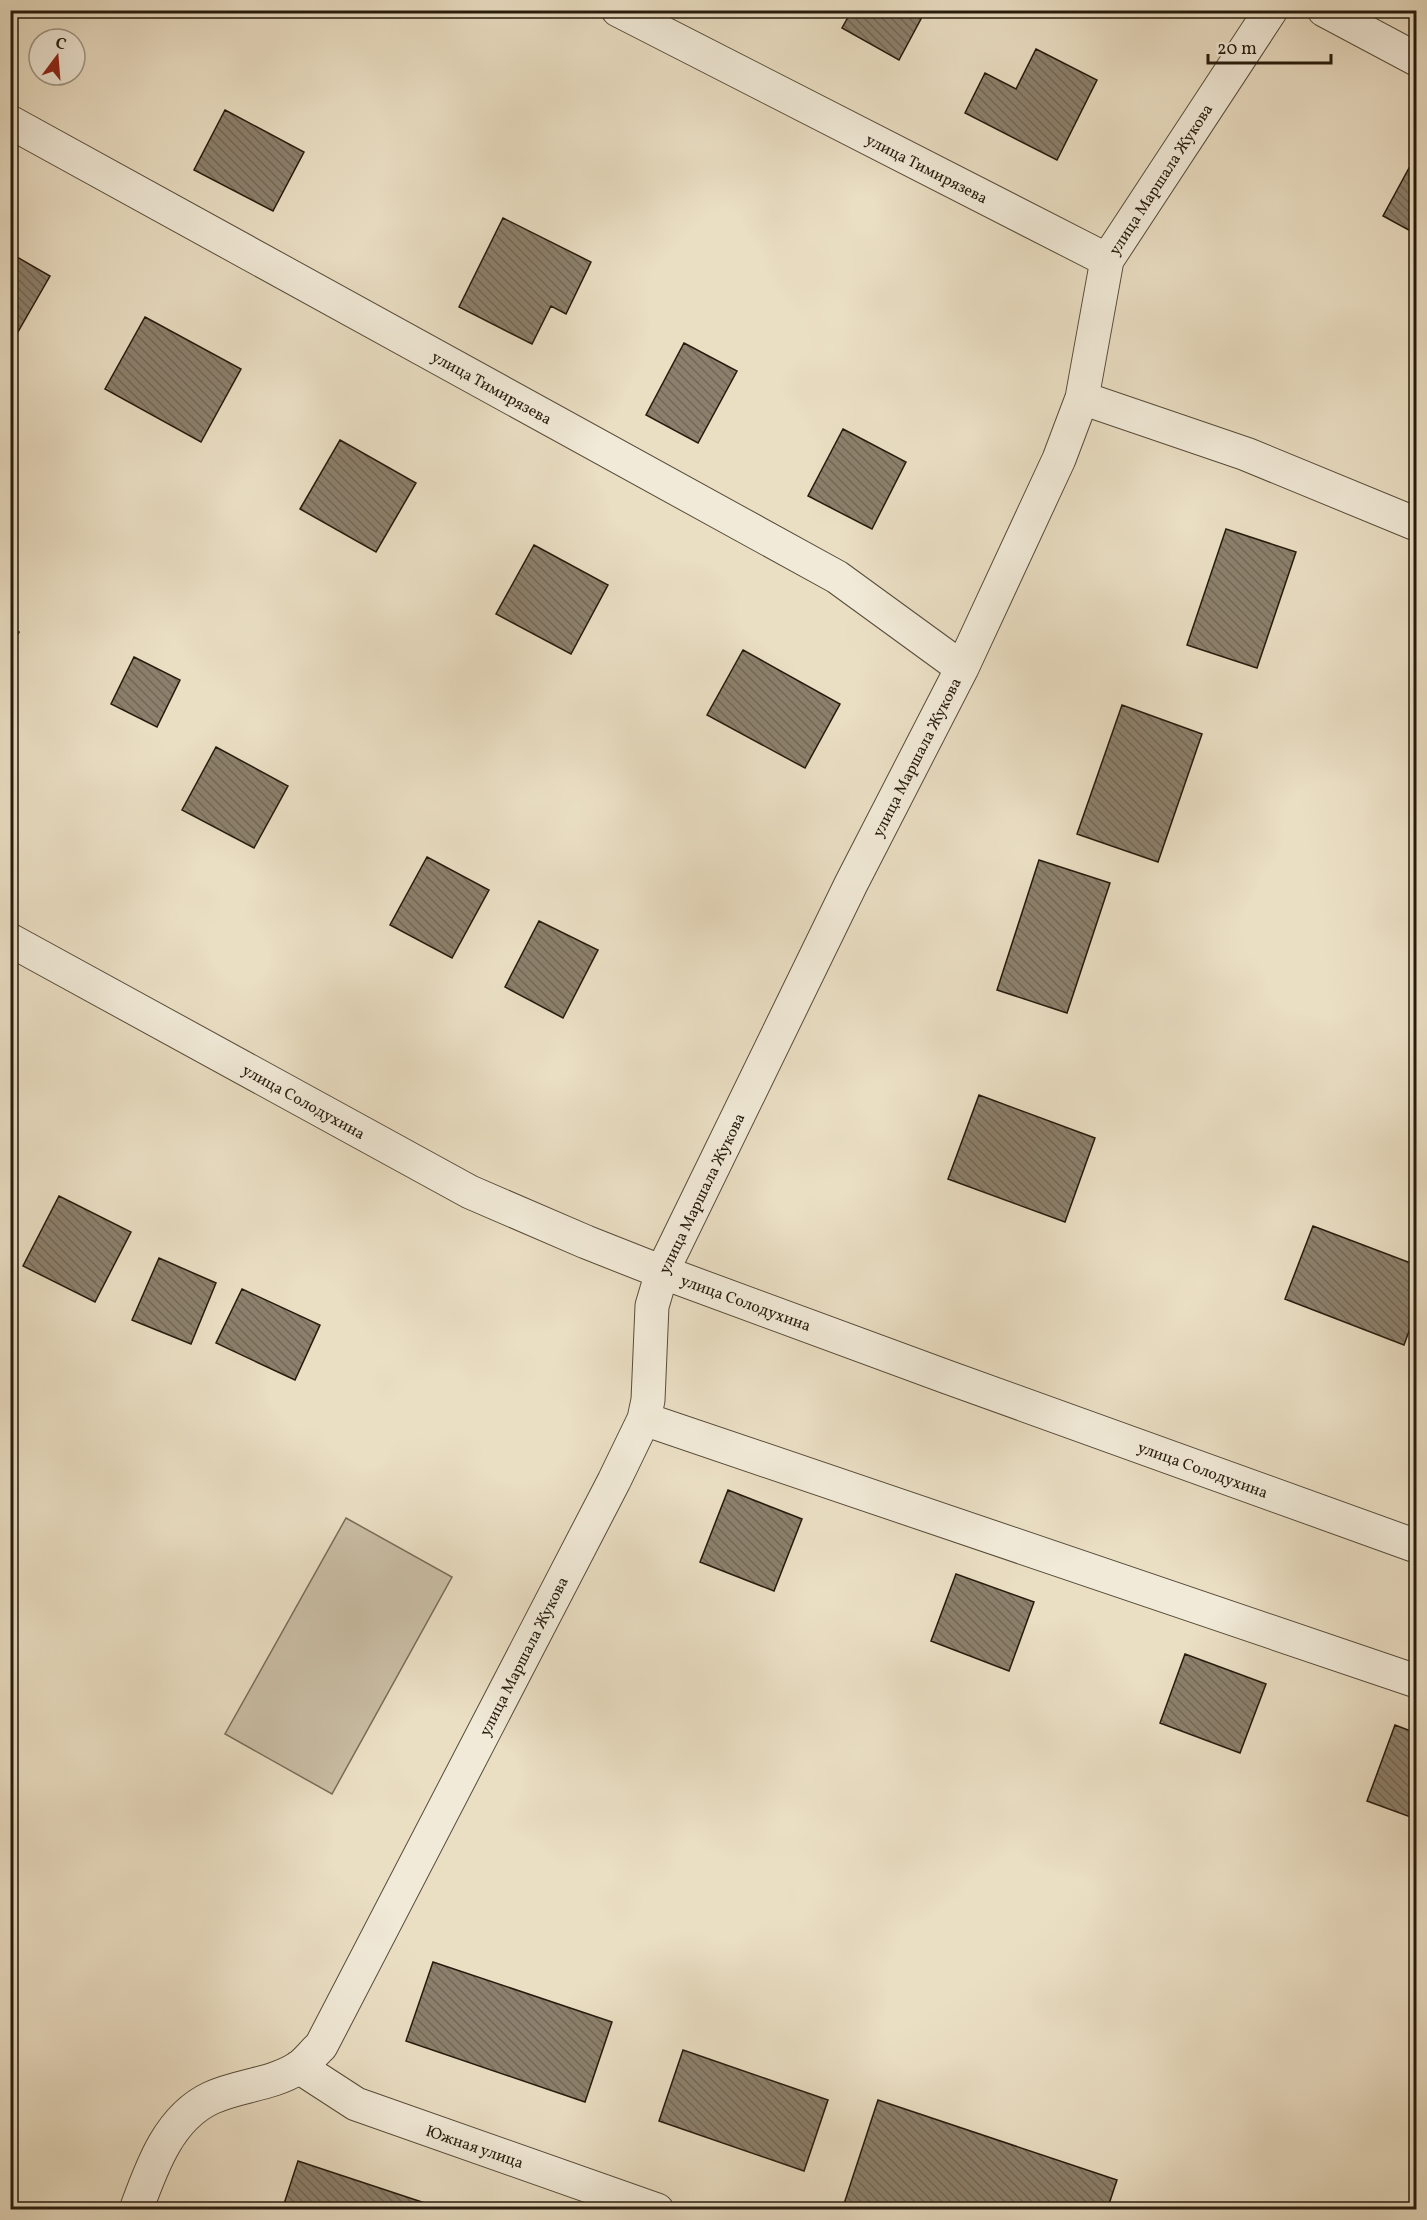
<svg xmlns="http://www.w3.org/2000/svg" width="1427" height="2220" font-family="Vollkorn,serif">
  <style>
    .grass { fill: #c9bda4; stroke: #786c58; stroke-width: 1.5 }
    .building { fill: url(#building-back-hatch); stroke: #261b0d; stroke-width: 1.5 }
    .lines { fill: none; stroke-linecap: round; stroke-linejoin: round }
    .minor-casing { stroke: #574c3a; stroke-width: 35 }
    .minor { stroke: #f1ead8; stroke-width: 33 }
    .labels { text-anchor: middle; stroke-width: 5; stroke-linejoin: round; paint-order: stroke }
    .street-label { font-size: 16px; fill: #261b0d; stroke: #f1ead8 }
  </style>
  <defs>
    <pattern id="building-back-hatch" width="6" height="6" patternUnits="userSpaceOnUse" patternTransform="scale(1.5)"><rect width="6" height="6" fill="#8c806c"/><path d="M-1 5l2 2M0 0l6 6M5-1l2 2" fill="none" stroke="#726857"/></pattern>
  </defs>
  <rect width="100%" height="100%" fill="#eadec3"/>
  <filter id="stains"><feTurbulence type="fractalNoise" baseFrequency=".00333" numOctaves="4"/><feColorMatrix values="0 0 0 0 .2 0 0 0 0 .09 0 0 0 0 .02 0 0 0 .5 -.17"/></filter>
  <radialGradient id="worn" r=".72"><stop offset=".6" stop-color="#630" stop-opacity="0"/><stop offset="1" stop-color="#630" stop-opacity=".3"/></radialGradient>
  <path class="grass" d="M346,1518L452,1577L332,1794L225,1734Z"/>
  <path class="building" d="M852,10H911L922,17L899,60L842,28Z
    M1036,49L1097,80L1057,160L965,113L985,73L1016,89Z
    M225,110L304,152L273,211L194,170Z
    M1409,168L1416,172V234L1383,216Z
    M503,218L591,262L566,314L551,306L532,344L459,307Z
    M10,253L50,276L11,344H10Z
    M145,317L241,369L201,442L105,389Z
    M684,343L737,371L698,443L646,415Z
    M843,429L906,462L872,529L808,496Z
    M340,440L416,483L376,552L300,509Z
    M1226,529L1296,552L1257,668L1187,645Z
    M534,545L608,585L571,654L496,614Z
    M10,628L19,632L10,647Z
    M743,650L840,704L805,768L707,715Z
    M134,657L180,680L157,727L111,704Z
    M1122,705L1202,734L1158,862L1077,834Z
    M216,747L288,786L254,848L182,810Z
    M427,857L489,890L452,958L390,925Z
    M1039,860L1110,883L1067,1013L997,990Z
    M539,921L598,950L563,1018L505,987Z
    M979,1095L1095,1138L1065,1222L948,1179Z
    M59,1196L131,1232L95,1302L23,1266Z
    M1313,1226L1416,1265V1312L1404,1345L1285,1299Z
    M159,1258L216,1283L191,1344L132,1320Z
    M242,1289L320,1325L295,1380L216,1343Z
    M728,1490L802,1519L774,1591L700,1562Z
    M956,1574L1034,1602L1009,1671L931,1641Z
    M1185,1654L1266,1684L1240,1753L1160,1723Z
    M1395,1725L1416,1733V1819L1367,1801Z
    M433,1962L612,2022L585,2102L406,2041Z
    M683,2050L828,2100L804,2171L659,2121Z
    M878,2100L1117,2180L1107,2210H842Z
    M298,2161L428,2204L426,2210H282Z"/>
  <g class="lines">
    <g class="minor-casing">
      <path id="minor" d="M618,10L1107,260
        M1324,10L1416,59
        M10,122L837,577L962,668
        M1082,398L1246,454L1416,524
        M10,940L470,1192L586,1242L662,1272L947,1377L1416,1546
        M644,1419L1416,1681
        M299,2067L356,2104L657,2210
        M136,2210C151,2169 168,2118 211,2098C239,2085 271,2085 298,2068C306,2063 313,2053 321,2046L614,1481L644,1419L648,1400L652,1306L662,1272L851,884L962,668L1059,459L1082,398L1107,260L1271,10"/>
    </g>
    <use href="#minor" class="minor"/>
  </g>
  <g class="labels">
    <g class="street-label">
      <text transform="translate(927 168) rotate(27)" y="6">улица Тимирязева</text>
      <text transform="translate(1160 179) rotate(-57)" y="6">улица Маршала Жукова</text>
      <text transform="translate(492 387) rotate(29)" y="6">улица Тимирязева</text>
      <text transform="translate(916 757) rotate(-63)" y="6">улица Маршала Жукова</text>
      <text transform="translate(304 1101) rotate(29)" y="6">улица Солодухина</text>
      <text transform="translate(701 1193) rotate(-64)" y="6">улица Маршала Жукова</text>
      <text transform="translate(746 1302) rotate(20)" y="6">улица Солодухина</text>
      <text transform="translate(1203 1469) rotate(20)" y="6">улица Солодухина</text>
      <text transform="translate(523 1656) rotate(-63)" y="6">улица Маршала Жукова</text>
      <text transform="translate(475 2146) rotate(19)" y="6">Южная улица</text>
    </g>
  </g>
  <rect width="1427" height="2220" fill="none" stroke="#eadec3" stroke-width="36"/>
  <rect x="12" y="12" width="1403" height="2196" fill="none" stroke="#261b0d" stroke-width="3"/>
  <rect x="18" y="18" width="1391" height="2184" fill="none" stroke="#261b0d" stroke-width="1.5"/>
  <g transform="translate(57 57) rotate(16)"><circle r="28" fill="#f1ead8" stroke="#a09787" stroke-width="1.5"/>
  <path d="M0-4.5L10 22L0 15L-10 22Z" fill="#8f2418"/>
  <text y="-9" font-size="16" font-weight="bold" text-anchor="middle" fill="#261b0d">С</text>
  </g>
  <path d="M1208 54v9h123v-9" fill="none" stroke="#261b0d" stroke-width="3"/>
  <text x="1217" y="54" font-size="18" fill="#261b0d" stroke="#f1ead8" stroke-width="4.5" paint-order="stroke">20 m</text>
  <rect width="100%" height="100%" filter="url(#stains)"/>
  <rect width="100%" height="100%" fill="url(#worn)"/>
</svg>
